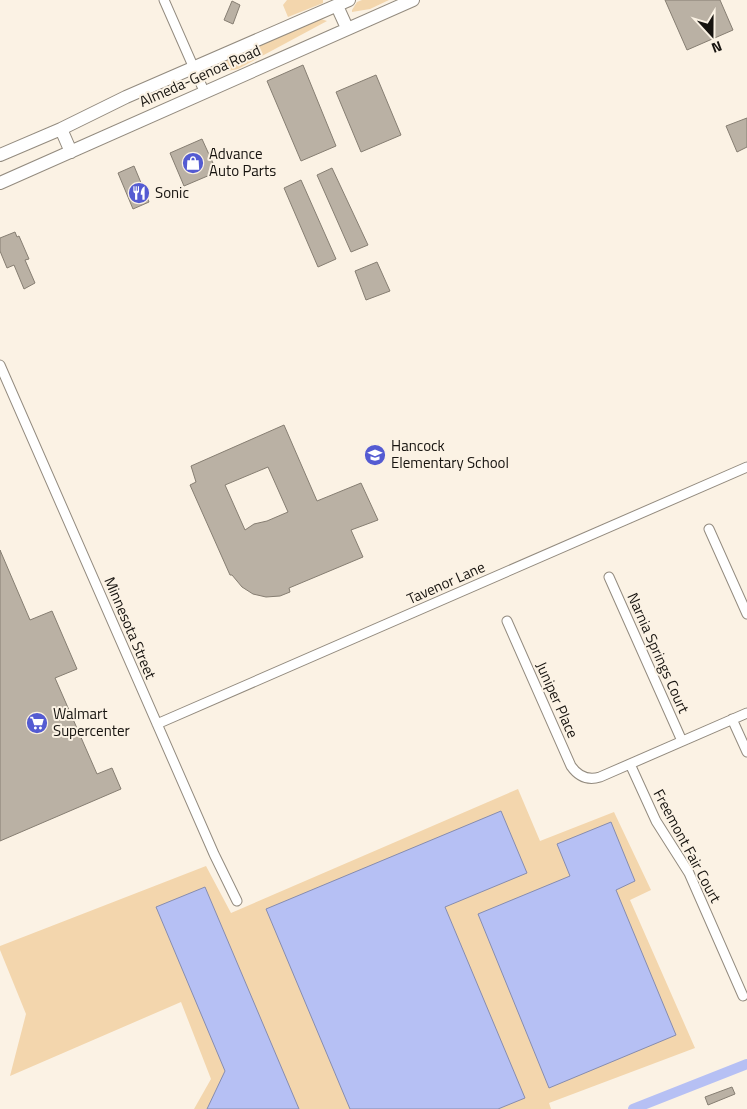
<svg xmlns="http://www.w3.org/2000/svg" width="747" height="1109" font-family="'Titillium Web',sans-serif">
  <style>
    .green { fill: #f3d6ad }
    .water { fill: #b6c0f4; stroke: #868caf }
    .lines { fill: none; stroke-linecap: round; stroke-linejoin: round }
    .canal { stroke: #b6c0f4; stroke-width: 10 }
    .building { fill: #bab1a4; stroke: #867e72; fill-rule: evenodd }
    .street-casing { stroke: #938b7f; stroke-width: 11 }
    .secondary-casing { stroke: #938b7f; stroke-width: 14 }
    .street { stroke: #fff; stroke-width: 9 }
    .secondary { stroke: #fff; stroke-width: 12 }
    .labels { text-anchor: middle; stroke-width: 4; stroke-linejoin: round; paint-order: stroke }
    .street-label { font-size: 15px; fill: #16130f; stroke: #fbf2e4 }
    .poi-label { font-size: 15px; fill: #16130f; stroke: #fbf2e4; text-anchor: start }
  </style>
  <rect width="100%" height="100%" fill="#fbf2e4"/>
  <path class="green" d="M287,0H323V3L288,17L283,5Z
    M362,0H389L370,9L352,12V10L357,2Z
    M321,19L327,21L238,69L217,73L213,69L220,62Z
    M518,789L540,841L614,812L651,890L630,900L695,1048L549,1103L551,1109H194L211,1079L181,1002L10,1076L26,1014L0,950V946L206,866L231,913Z"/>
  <path class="water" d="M501,811L527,873L445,907L525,1098L498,1109H350L266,909Z
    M611,822L635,881L616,890L676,1035L549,1088L478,914L570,876L557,844Z
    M205,887L299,1109H207L225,1071L156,907Z"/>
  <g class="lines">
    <path class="canal" d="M633,1109L747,1064"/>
  </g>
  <path class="building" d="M665,0H720L733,30L687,50Z
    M232,1L240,5L233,24L224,20Z
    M303,65L336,146L301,161L267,81Z
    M376,75L401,135L361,152L336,92Z
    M747,118V147L737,152L726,126Z
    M202,139L217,172L184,186L170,153Z
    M134,166L149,202L133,209L118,173Z
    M332,168L368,245L351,252L317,175Z
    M301,180L336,259L318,267L284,188Z
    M15,232L17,237L19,236L29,259L25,260L35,283L24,289L14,265L7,268L0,251V238Z
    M377,262L390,291L366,300L355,271Z
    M284,425L317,501L361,483L378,520L351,530L363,557L289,588L290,592L280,596L266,597L253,594L242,587L232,575H230L190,485L196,482L191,466ZM268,467L288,512L267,521L254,524L245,530L225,485Z
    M0,550L30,620L52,611L77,669L55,678L97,774L112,768L121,789L0,841Z
    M732,1087L735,1094L708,1105L705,1097Z"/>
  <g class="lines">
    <g class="street-casing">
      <path id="street" d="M164,0L204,91
        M0,365L214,854L237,901
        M709,529L747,614
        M609,577L682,741
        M507,621L571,766C578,776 587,781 600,777L747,713
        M732,719L747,752
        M157,724L747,467
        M630,764L656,821L689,873L743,996"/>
    </g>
    <g class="secondary-casing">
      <path id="secondary" d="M337,6L347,28
        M61,129L71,152
        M0,155L61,129L126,97L349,0
        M0,183L413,0"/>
    </g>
    <use href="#street" class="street"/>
    <use href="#secondary" class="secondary"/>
  </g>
  <defs>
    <g id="shop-disc" transform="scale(1.125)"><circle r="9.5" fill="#545bd2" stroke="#fbf2e4"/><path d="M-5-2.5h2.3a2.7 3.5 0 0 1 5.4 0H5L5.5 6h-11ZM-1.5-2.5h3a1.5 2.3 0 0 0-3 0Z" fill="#fff"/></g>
    <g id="restaurant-disc" transform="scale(1.125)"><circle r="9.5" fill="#545bd2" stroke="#fbf2e4"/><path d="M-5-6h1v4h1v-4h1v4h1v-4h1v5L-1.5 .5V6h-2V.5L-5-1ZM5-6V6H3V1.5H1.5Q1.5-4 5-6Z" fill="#fff"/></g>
    <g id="school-disc" transform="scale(1.125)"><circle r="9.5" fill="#545bd2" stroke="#fbf2e4"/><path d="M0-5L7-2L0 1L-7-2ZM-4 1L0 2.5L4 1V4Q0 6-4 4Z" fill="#fff"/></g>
    <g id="supermarket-disc" transform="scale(1.125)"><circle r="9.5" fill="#545bd2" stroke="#fbf2e4"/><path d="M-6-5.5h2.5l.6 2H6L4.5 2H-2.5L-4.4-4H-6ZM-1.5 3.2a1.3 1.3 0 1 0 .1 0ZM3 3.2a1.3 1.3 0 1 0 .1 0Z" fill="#fff"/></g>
  </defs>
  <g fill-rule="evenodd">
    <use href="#shop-disc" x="193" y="163"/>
    <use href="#restaurant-disc" x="139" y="193"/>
    <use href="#school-disc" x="375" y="455"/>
    <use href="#supermarket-disc" x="37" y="723"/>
  </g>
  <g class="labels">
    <g class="street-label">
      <text transform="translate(200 76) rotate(-24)" y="5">Almeda-Genoa Road</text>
      <text transform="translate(446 583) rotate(-24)" y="5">Tavenor Lane</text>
      <text transform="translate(130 628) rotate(67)" y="5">Minnesota Street</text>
      <text transform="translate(658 653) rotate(66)" y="5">Narnia Springs Court</text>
      <text transform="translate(557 700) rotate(66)" y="5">Juniper Place</text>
      <text transform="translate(687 846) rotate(62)" y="5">Freemont Fair Court</text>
    </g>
    <g class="poi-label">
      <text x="209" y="159">Advance<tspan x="209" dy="17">Auto Parts</tspan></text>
      <text x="155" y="198">Sonic</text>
      <text x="391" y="451">Hancock<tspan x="391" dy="17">Elementary School</tspan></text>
      <text x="53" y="719">Walmart<tspan x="53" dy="17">Supercenter</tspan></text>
    </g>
  </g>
  <g transform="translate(712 35) rotate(159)" stroke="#fbf2e4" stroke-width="4" paint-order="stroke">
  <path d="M0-4L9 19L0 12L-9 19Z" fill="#16130f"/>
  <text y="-8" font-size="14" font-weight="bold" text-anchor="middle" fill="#16130f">N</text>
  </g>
</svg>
